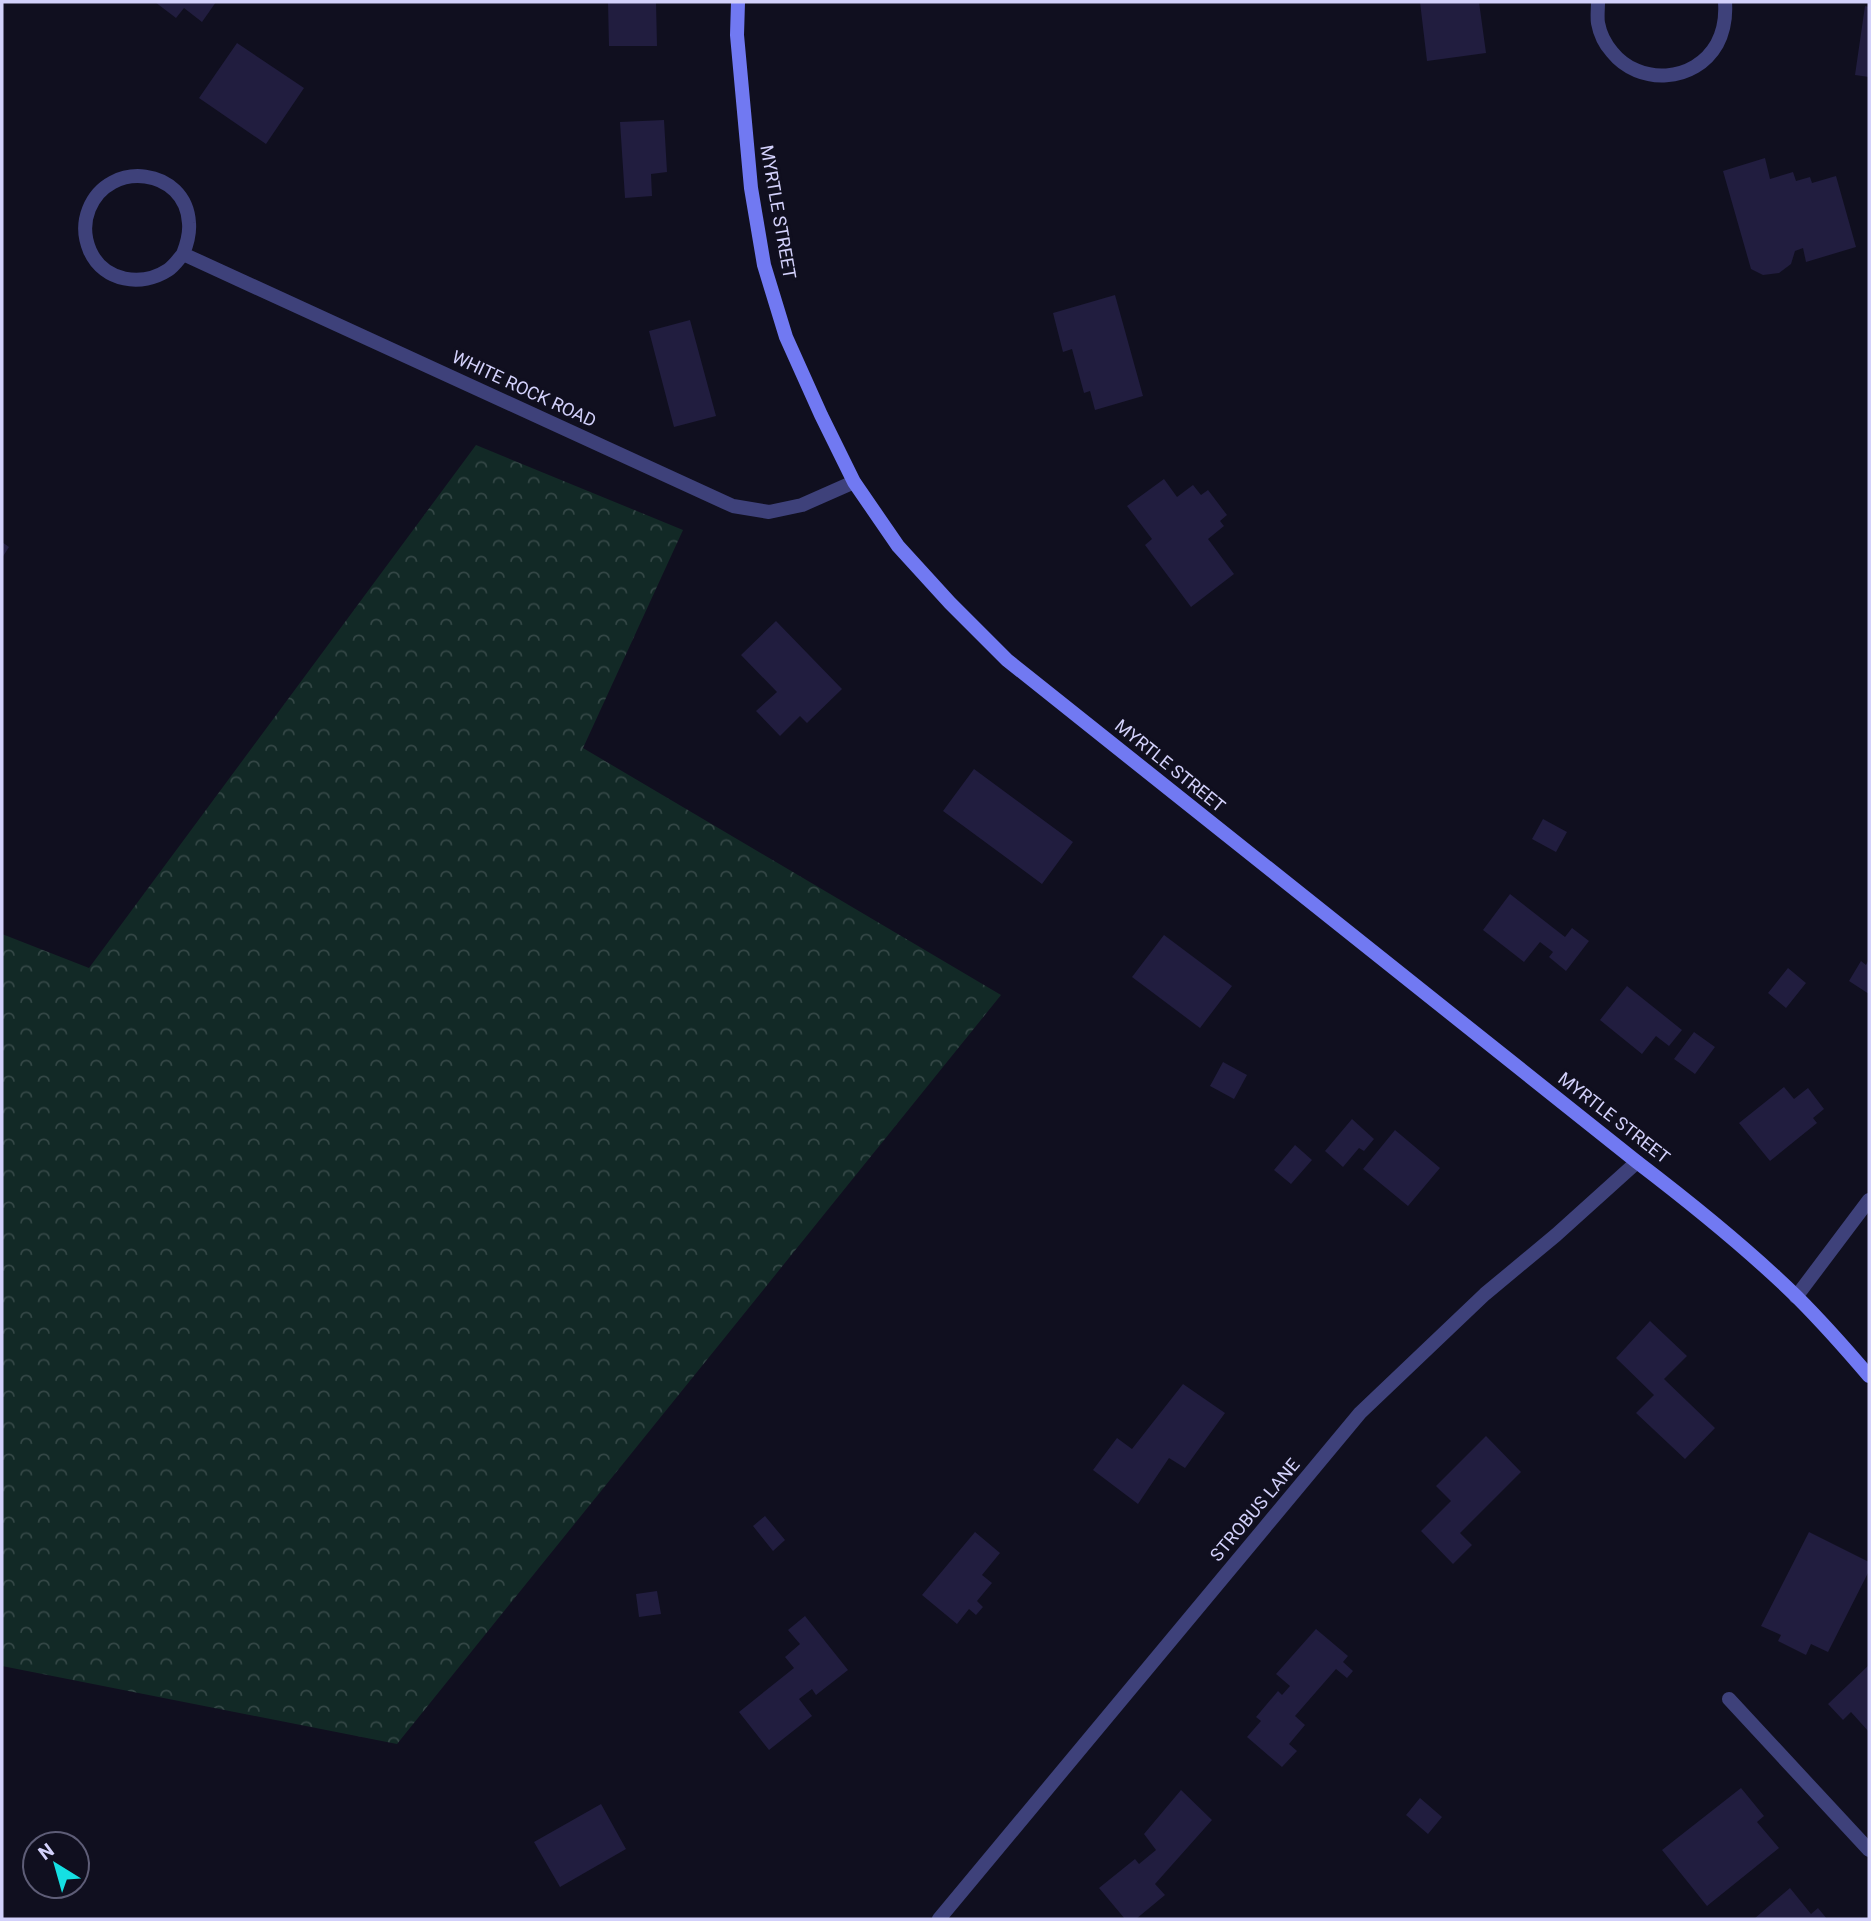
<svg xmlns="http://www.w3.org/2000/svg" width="1871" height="1921" font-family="Roboto,sans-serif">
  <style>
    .forest { fill: url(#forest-crowns) }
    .building { fill: #211d3f }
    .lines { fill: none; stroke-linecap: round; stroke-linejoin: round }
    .lane { stroke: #3e417a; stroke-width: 14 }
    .street { stroke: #3e417a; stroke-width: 14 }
    .secondary { stroke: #7179f2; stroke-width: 14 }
    .labels { text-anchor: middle; stroke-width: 6; stroke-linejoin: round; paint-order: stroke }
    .street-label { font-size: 18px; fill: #d3d1fb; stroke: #100f1f }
  </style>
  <defs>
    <pattern id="forest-crowns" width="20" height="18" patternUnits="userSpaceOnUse" patternTransform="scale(1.75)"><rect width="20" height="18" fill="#122926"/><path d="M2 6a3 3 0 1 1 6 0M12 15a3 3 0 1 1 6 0" fill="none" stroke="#344746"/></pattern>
  </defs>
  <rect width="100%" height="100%" fill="#100f1f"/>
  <path class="forest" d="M476,445L683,530L583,748L1001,995L397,1744L2,1666V934L89,968Z"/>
  <path class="building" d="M155,2H216L202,22L184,8L176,18Z
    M608,2H656L657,46H609Z
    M1420,2H1479L1486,53L1427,61Z
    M1865,6L1869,7V77L1855,75Z
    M237,43L304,88L266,144L199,98Z
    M664,120L667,172L651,174L652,196L625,198L620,122Z
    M1765,158L1770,179L1793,172L1796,181L1810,177L1812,183L1836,176L1856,247L1806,262L1803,248L1795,251L1791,264L1779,273L1763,275L1751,269L1723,171Z
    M1115,295L1143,396L1095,410L1090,391L1084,393L1072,349L1063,352L1053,313Z
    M690,320L716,416L674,427L649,331Z
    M1164,479L1177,497L1193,485L1201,495L1208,490L1227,515L1220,521L1224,526L1208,539L1234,574L1191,607L1145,545L1152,539L1127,506Z
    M2,542L9,547L2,558Z
    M776,621L842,689L807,723L800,716L780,736L756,711L777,692L741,655Z
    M974,769L1073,842L1042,884L943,811Z
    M1543,819L1567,832L1556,852L1532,839Z
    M1510,894L1565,937L1572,928L1589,941L1566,971L1549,957L1553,952L1540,942L1524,962L1483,930Z
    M1164,935L1232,986L1200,1028L1132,977Z
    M1869,959V994L1849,981L1861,961L1866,965Z
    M1788,968L1806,983L1786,1008L1768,993Z
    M1627,986L1682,1030L1669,1046L1656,1036L1642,1054L1600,1020Z
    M1694,1032L1715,1047L1695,1074L1674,1059Z
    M1223,1062L1247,1075L1234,1099L1210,1086Z
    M1784,1087L1794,1099L1808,1088L1824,1109L1813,1118L1817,1123L1770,1161L1739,1123Z
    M1352,1119L1374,1139L1364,1151L1359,1148L1343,1167L1325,1151Z
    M1395,1130L1440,1168L1408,1206L1363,1169Z
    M1295,1145L1312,1160L1291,1184L1274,1170Z
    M1650,1321L1687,1356L1664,1379L1715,1428L1685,1459L1636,1413L1654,1395L1616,1358Z
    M1183,1384L1225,1413L1185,1468L1169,1458L1138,1504L1093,1470L1117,1438L1132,1449Z
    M1486,1436L1521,1472L1460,1533L1472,1545L1453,1564L1421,1531L1451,1501L1436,1486Z
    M765,1516L785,1540L773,1551L753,1526Z
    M975,1532L1000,1553L982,1575L992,1583L977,1601L983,1607L976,1615L969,1609L957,1624L922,1595Z
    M1809,1532L1869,1562V1571L1828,1652L1811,1644L1806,1655L1778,1641L1781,1635L1761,1626Z
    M657,1591L661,1614L639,1617L636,1594Z
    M805,1616L848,1670L816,1695L812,1689L799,1699L812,1716L769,1750L739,1712L794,1668L785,1657L800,1644L788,1630Z
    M1316,1629L1348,1656L1343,1662L1353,1671L1347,1678L1336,1669L1295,1716L1305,1725L1289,1744L1297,1751L1282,1767L1247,1737L1261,1721L1256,1717L1278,1691L1282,1695L1290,1686L1276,1674Z
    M1869,1665V1732L1851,1712L1843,1720L1828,1704Z
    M1741,1788L1764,1816L1757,1822L1779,1848L1707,1906L1662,1850Z
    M1181,1790L1212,1820L1155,1884L1165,1895L1136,1919H1125L1099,1888L1135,1859L1139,1864L1156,1850L1144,1834Z
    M1420,1798L1442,1817L1428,1834L1406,1815Z
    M601,1804L626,1849L560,1887L534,1842Z
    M1790,1888L1811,1914L1818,1908L1827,1919H1754Z"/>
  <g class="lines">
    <path class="lane" d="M1729,1699L1869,1850"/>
    <path class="street" d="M1598,2C1598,9 1597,17 1598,23C1600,34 1605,44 1612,52C1639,86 1695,83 1717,44C1724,31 1726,16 1725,2
      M183,254C178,260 174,266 168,270C142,287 104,282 90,251C84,237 83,224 89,209C109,159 186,168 189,223C190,234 187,244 183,254L733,506L769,512L802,505L854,482
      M1796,1297L1869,1200
      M939,1919L1360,1413L1485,1294L1556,1235L1637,1162"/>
    <path class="secondary" d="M738,2L737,35L751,188L764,265L786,337L821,415L854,482L898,546L950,603L1007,660L1637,1162C1692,1204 1747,1248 1797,1297C1822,1322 1846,1349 1869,1376"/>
  </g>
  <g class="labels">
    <g class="street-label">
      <text transform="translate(778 212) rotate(80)" y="6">MYRTLE STREET</text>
      <text transform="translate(524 389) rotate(25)" y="6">WHITE ROCK ROAD</text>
      <text transform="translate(1170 766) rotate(39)" y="6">MYRTLE STREET</text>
      <text transform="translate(1614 1118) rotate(38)" y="6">MYRTLE STREET</text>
      <text transform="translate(1255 1510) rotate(-50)" y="6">STROBUS LANE</text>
    </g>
  </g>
  <rect width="1871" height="1921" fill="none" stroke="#d3d1fb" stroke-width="7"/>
  <g transform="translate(56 1865) rotate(323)"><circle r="33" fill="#100f1f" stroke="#5e5d77" stroke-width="2"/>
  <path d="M0-5L12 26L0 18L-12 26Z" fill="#15e0e3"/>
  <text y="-10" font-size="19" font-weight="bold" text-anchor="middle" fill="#d3d1fb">N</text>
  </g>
</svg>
